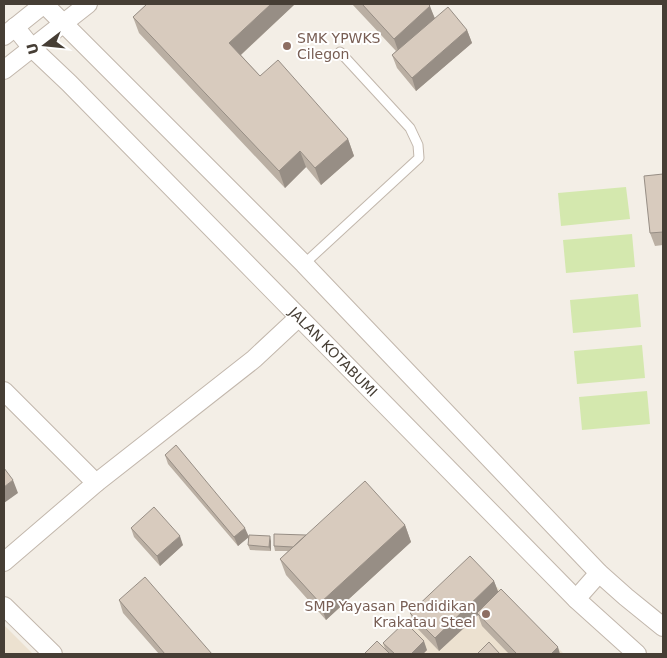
<svg xmlns="http://www.w3.org/2000/svg" width="667" height="658" font-family="'DejaVu Sans',sans-serif">
  <style>
    .education { fill: #ece1d0 }
    .grass { fill: #d4e8ae }
    .lines { fill: none; stroke-linecap: round; stroke-linejoin: round }
    .lane-casing { stroke: #c2b7ac; stroke-width: 11 }
    .street-casing { stroke: #c2b7ac; stroke-width: 20 }
    .lane { stroke: #fff; stroke-width: 9 }
    .street { stroke: #fff; stroke-width: 18 }
    .wall { fill: #baafa3 }
    .shaded-wall { fill: #978e85 }
    .building { fill: #d8cbbe; stroke: #978e85 }
    .education-dot { fill: #8d6e63; stroke: #fff; stroke-width: 2 }
    .labels { text-anchor: middle; stroke-width: 4; stroke-linejoin: round; paint-order: stroke }
    .education-label { font-size: 14px; fill: #785e54; stroke: #fff; text-anchor: start }
    .street-label { font-size: 14px; fill: #463e35; stroke: #fff }
  </style>
  <rect width="100%" height="100%" fill="#f3eee6"/>
  <path class="education" d="M470,560L564,654H423L387,651L372,654Z
    M4,625L33,654H4Z"/>
  <path class="grass" d="M626,187L630,219L561,226L558,193Z
    M632,234L635,267L566,273L563,240Z
    M638,294L641,327L573,333L570,300Z
    M642,345L645,378L577,384L574,351Z
    M647,391L650,424L582,430L579,397Z"/>
  <g class="lines">
    <g class="lane-casing">
      <path id="lane" d="M304,264L419,158L418,145L410,128L340,52"/>
    </g>
    <g class="street-casing">
      <g id="street">
        <path d="M44,4L304,264L599,573L626,597L663,627"/>
        <path id="s1" d="M15,27L32,48L69,83L576,599L637,654"/>
        <path d="M4,36L44,4"/>
        <path d="M4,70L88,4"/>
        <path d="M4,391L96,483"/>
        <path d="M4,562L96,483L254,359L299,317"/>
        <path d="M576,599L599,573"/>
        <path d="M4,606L53,654"/>
      </g>
    </g>
    <use href="#lane" class="lane"/>
    <use href="#street" class="street"/>
  </g>
  <path class="wall" d="M147,4H295L241,55L260,76L348,139L354,156L321,185L306,167L285,188L139,33L133,17Z
    M352,4H428L435,18L467,30L472,43L416,91L397,68L392,55L396,51Z
    M663,174V245L655,246L650,233Z
    M165,455L248,536L271,541V551L250,550L248,545V537L238,546L168,464Z
    M405,525L411,542L326,620L286,575L280,559L288,551H275L274,546L306,535Z
    M131,528L183,545L160,566L134,537Z
    M494,581L498,592L560,654H509L482,626L478,615L439,651L415,626L410,613Z
    M119,600L212,654H159L123,613Z
    M383,643L427,650L423,654H364L386,651Z"/>
  <path class="shaded-wall" d="M271,4H295L235,60L229,43Z
    M430,6L436,22L400,56L394,39Z
    M467,30L472,43L416,91L412,78Z
    M348,139L354,156L321,185L315,168Z
    M300,151L306,167L285,188L279,171Z
    M13,480L18,493L4,503V487Z
    M405,525L411,542L326,620L320,603Z
    M245,528L249,537L238,546L234,537Z
    M180,536L183,545L160,566L157,556Z
    M270,536L271,541V551L269,547Z
    M494,581L499,594L477,613L478,615L439,651L435,638Z
    M424,641L427,650L423,654H411Z
    M558,647L560,654H551Z"/>
  <path class="building" d="M147,4H271L229,43L260,76L278,60L348,139L315,168L300,151L279,171L133,17Z
    M362,4H428L430,6L394,39Z
    M448,7L467,30L412,78L392,55Z
    M663,174V232L650,233L644,176Z
    M176,445L245,528L234,537L165,455Z
    M4,468L13,480L4,487Z
    M365,481L405,525L320,603L280,559Z
    M154,507L180,536L157,556L131,528Z
    M274,534L306,535L293,547L274,546Z
    M249,535L270,536L269,547L248,545Z
    M470,556L494,581L435,638L410,613Z
    M145,577L212,654H165L119,600Z
    M501,589L558,647L551,654H517L477,613Z
    M405,622L424,641L411,654H395L383,643Z
    M377,641L390,654H364Z
    M489,642L500,654H477Z"/>
  <g class="education-dot">
    <circle cx="287" cy="46" r="5"/>
    <circle cx="486" cy="614" r="5"/>
  </g>
  <g class="labels">
    <g class="education-label">
      <text x="297" y="43">SMK YPWKS<tspan x="297" dy="16">Cilegon</tspan></text>
      <text x="476" y="611" text-anchor="end">SMP Yayasan Pendidikan<tspan x="476" dy="16">Krakatau Steel</tspan></text>
    </g>
    <g class="street-label">
      <text dy="5" stroke="none"><textPath href="#s1" startOffset="455">JALAN KOTABUMI</textPath></text>
    </g>
  </g>
  <rect width="667" height="658" fill="none" stroke="#463e35" stroke-width="10"/>
  <g transform="translate(45 45) rotate(254)" stroke="#ffffff" stroke-width="4" paint-order="stroke">
  <path d="M0-4L9 19L0 12L-9 19Z" fill="#463e35"/>
  <text y="-8" font-size="14" font-weight="bold" text-anchor="middle" fill="#463e35">U</text>
  </g>
</svg>
